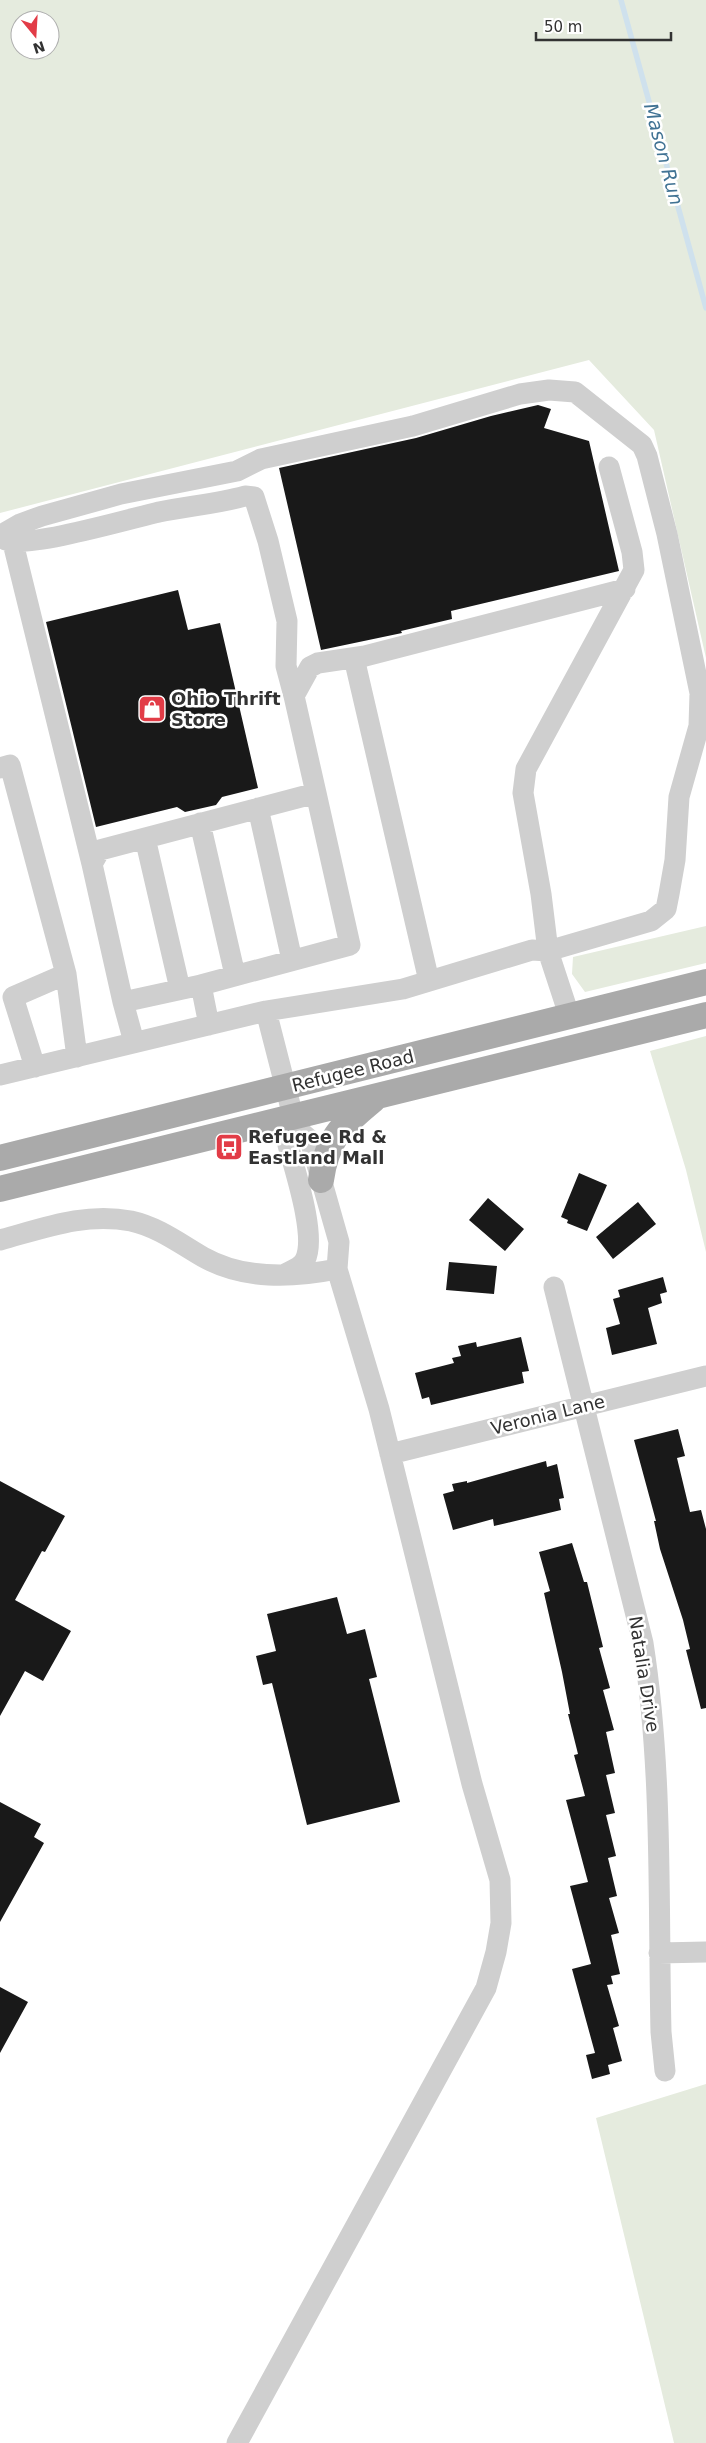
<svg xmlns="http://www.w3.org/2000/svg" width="706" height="2443" font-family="'DejaVu Sans',sans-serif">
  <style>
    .green { fill: #e5ebde; fill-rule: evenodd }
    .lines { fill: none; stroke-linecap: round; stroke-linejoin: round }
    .stream { stroke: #cfe1ed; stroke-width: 5.5 }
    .building { fill: #191919 }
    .minor { stroke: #cfcfcf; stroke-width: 21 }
    .major { stroke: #aaa; stroke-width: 26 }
    .labels { text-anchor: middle; stroke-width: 5; stroke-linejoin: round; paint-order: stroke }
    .poi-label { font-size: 18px; font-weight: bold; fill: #323232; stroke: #fff; text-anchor: start }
    .street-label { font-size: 18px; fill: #323232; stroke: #fff }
    .water-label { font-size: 19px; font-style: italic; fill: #417394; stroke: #fff }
  </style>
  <rect width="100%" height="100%" fill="#fff"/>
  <path class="green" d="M0,0H706V658L654,430L589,360L0,513ZM20,20H50V50H20Z
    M706,926V963L585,992L572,974L573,957Z
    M706,1036V1252L686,1170L650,1051Z
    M706,2084V2443H674L596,2118Z"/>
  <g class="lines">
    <path class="stream" d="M621,0L706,308"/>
  </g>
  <path class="building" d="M538,405L551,409L544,428L589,441L619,571L451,611L452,619L401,631L402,633L321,650L279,468L416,438L491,416Z
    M178,590L188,630L220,623L258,788L222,797L216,805L185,812L177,807L96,827L46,622Z
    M579,1173L607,1185L587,1231L567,1223L568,1220L561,1217Z
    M488,1198L524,1229L505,1251L469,1220Z
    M638,1202L656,1224L613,1259L596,1237Z
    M449,1262L497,1266L494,1294L446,1290Z
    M663,1277L667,1292L660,1294L662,1303L648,1308L657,1344L612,1355L606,1328L620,1324L613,1299L620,1297L618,1290Z
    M521,1337L529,1371L522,1372L524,1383L431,1405L429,1397L422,1399L415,1373L454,1363L452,1358L461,1356L458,1346L476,1342L477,1347Z
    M678,1429L685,1456L677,1458L690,1512L701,1510L706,1529V1708L701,1709L686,1650L690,1649L683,1620L660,1549L654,1521H656L634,1440Z
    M546,1461L547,1467L557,1464L564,1498L559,1499L561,1510L494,1526L493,1519L453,1530L443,1494L454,1491L452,1484L467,1481V1483Z
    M0,1481L65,1516L45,1552L42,1551L15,1600L71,1631L43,1681L25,1671L0,1716Z
    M572,1543L584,1582H587L603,1647L599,1648L610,1688L603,1690L614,1730L606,1732L615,1773L606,1775L615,1813L606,1815L616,1856L608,1858L617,1896L609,1898L619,1933L611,1935L620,1974L611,1976L613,1984L607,1985L619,2026L613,2028L622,2061L608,2065L610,2074L592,2079L586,2055L595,2053L572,1969L591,1964L570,1886L588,1882L566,1800L585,1796L574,1755L578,1754L568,1714H570L562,1672L544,1593L550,1591L539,1552Z
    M337,1597L347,1634L365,1629L377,1677L369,1679L400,1802L307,1825L272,1683L263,1685L256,1656L276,1651L267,1614Z
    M0,1802L41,1824L34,1837L44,1843L0,1922Z
    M0,1987L28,2002L0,2053Z"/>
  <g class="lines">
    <path class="minor" d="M13,543L92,864
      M354,658L429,981
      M294,696L286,666L287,621L268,541L254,497L245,496C217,504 188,506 159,512C129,519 30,548 6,540L3,534L20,524L42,516L121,494L237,471L261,459L413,426L520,394L549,390L575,392L642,445L647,456L667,534L700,693L699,726L679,797L675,860L669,894L666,909L651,921L548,951L541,894L523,793L526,769L634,570L632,552L609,467
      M0,768L10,765L66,974L77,1057
      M316,793L294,696L310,667L318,663L365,656L625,589
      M258,808L292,960
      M200,823L235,975
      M145,838L180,989
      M123,1002L92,864L100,850L316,793L350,945L201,985
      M134,1042L123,1002L201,985L209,1025
      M35,1067L13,997L66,974
      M0,1075L266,1011L403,989L532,950L548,951L570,1018
      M0,1240C44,1228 85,1212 131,1221C158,1227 179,1243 203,1257C244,1280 292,1278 337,1269
      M283,1275C290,1271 301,1268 305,1260C317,1237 295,1171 288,1145L296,1128
      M554,1287L643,1643C663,1771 658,1903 661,2032L665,2071
      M390,1454L706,1376
      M659,1953L706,1952
      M237,2443L486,1988L496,1952L501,1923L500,1880L472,1784L379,1409L337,1269L339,1242L310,1140L296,1128L266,1011"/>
    <path class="major" d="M0,1158L706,982
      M321,1180C327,1137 342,1126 373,1100
      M0,1189L706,1015"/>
  </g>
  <defs>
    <g id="shop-square" transform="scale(1.4375)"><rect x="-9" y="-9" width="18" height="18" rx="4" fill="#e23c47" stroke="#fff"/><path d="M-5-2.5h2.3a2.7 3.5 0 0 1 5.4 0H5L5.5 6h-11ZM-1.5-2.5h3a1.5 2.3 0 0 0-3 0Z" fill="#fff"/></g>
    <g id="bus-square" transform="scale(1.4375)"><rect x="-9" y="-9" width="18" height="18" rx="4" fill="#e23c47" stroke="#fff"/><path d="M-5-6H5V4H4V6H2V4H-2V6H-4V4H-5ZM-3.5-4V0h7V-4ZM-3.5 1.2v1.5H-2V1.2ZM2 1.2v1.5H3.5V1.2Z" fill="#fff"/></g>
  </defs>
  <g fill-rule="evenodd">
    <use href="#shop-square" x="152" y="709"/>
    <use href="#bus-square" x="229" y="1147"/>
  </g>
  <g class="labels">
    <g class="poi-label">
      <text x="171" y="705">Ohio Thrift<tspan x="171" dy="21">Store</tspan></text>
      <text x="248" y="1143">Refugee Rd &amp;<tspan x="248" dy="21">Eastland Mall</tspan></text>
    </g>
    <g class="street-label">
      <text transform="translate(353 1071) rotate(-14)" y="6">Refugee Road</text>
      <text transform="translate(548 1415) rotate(-14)" y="6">Veronia Lane</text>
      <text transform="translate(644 1674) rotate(81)" y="6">Natalia Drive</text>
    </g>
    <g class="water-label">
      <text transform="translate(664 154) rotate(75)" y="7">Mason Run</text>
    </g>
  </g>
  <g transform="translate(35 35) rotate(162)"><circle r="24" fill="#ffffff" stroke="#adadad"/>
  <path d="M0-4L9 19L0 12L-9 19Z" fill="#e23c47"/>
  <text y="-8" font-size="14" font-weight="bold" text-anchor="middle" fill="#323232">N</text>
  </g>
  <path d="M536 32v8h135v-8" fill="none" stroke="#323232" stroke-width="2.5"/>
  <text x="544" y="32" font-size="15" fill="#323232" stroke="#ffffff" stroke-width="4" paint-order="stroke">50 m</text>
</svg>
